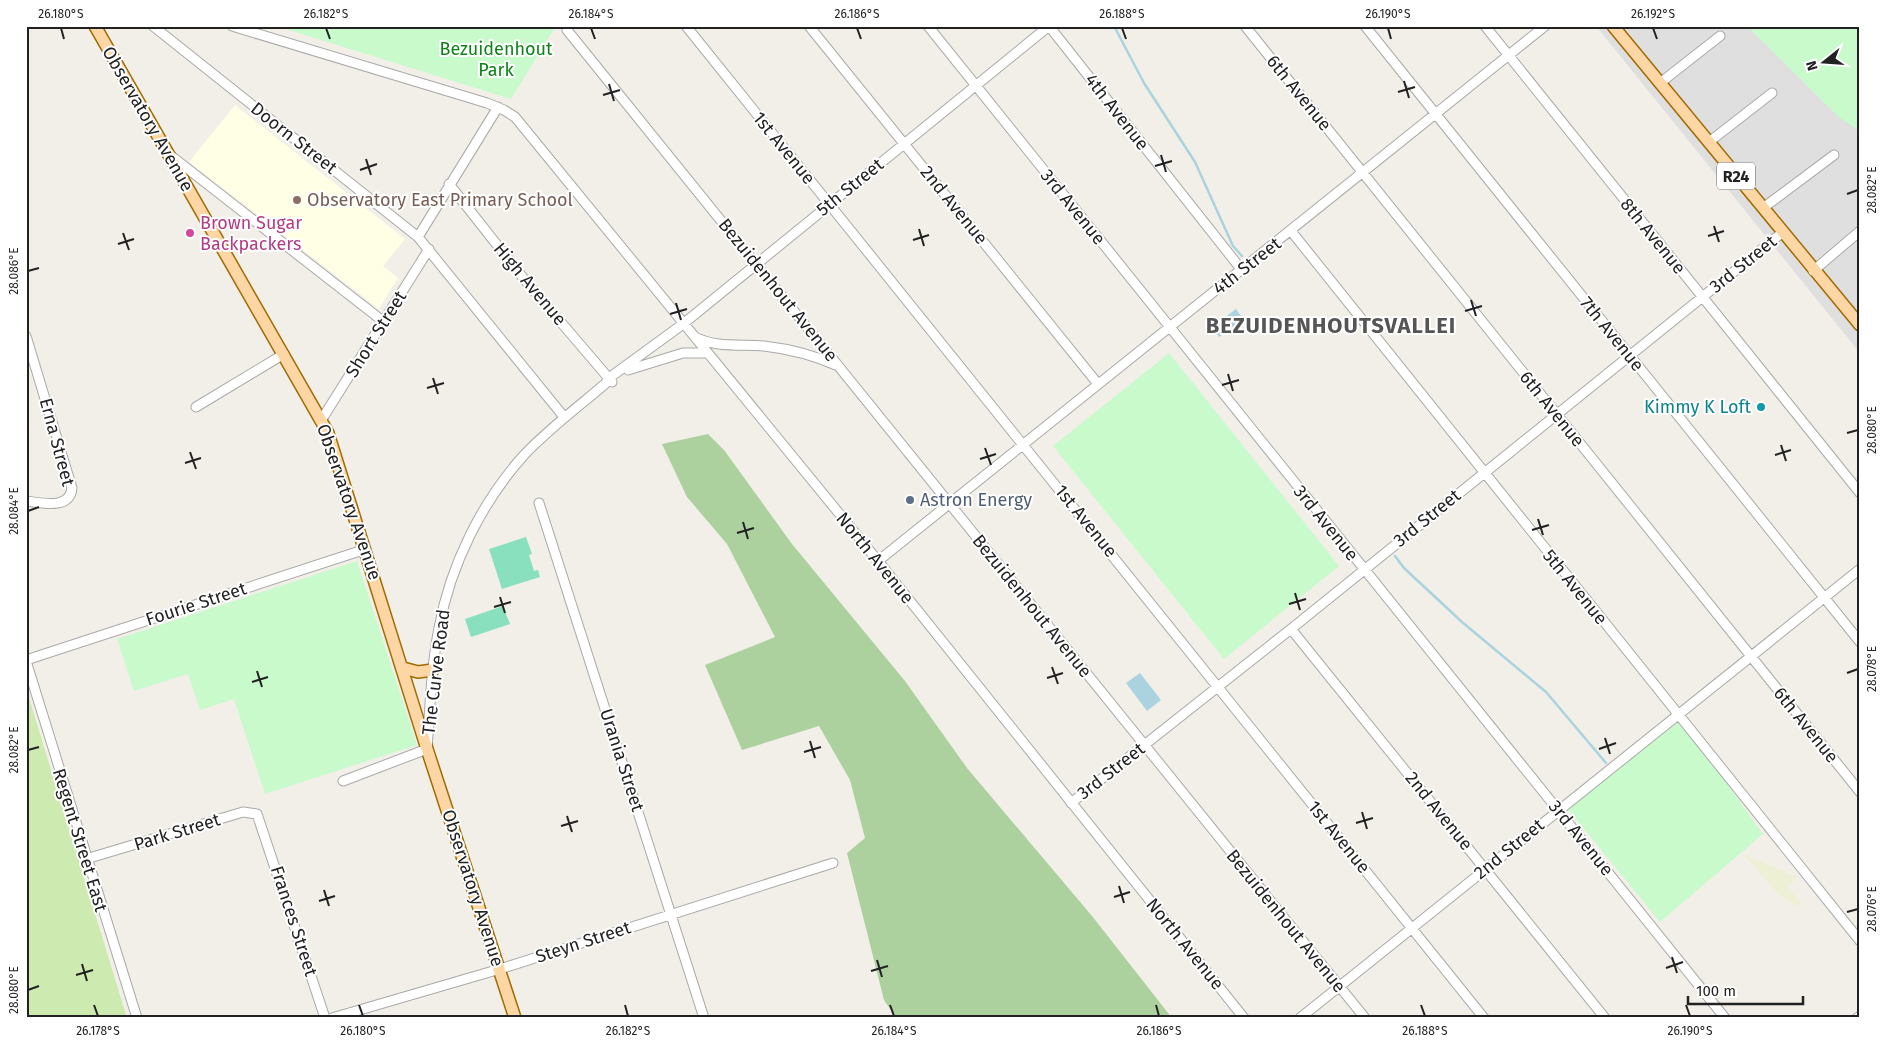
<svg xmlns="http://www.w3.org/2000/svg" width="1886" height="1044" font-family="'Fira Sans',sans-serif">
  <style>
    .residential { fill: #e0dfdf }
    .education { fill: #ffffe5 }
    .farmland { fill: #eef0d5 }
    .grass { fill: #cdebb0 }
    .forest { fill: #add19e }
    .park { fill: #c8facc }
    .pitch { fill: #88e0be }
    .water { fill: #aad3df }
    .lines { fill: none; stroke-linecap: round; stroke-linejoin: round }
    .stream { stroke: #aad3df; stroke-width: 2.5 }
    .minor-casing { stroke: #a9a9a9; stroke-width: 11 }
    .major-casing { stroke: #a06b00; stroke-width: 14 }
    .minor { stroke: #fff; stroke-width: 9 }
    .major { stroke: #fcd6a4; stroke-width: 11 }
    .ticks { fill: none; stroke: #222; stroke-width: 2 }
    .education-dot { fill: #8d6e63; stroke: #fff; stroke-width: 2 }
    .hotel-dot { fill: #d1479c; stroke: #fff; stroke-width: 2 }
    .culture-dot { fill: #0f9aa8; stroke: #fff; stroke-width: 2 }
    .service-dot { fill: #5c6f8a; stroke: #fff; stroke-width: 2 }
    .labels { text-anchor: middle; stroke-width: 4; stroke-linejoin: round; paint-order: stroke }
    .shield { fill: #fff; stroke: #646464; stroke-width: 1 }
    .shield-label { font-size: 16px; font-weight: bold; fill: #222 }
    .park-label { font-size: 18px; fill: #0c8416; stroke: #fff }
    .street-label { font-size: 18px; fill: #222; stroke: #fff }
    .education-label { font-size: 18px; fill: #785e54; stroke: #fff; text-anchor: start }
    .hotel-label { font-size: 18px; fill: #b23c85; stroke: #fff; text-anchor: start }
    .culture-label { font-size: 18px; fill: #0d838f; stroke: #fff; text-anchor: end }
    .service-label { font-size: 18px; fill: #4e5e75; stroke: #fff; text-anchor: start }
    .district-label { font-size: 22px; font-weight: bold; letter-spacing: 1px; fill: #555; stroke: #fff }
    .neatline { fill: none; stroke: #222; stroke-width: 2 }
    .ticks-label { font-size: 12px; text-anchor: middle; fill: #222 }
  </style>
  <rect width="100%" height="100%" fill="#f2efe9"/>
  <path class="residential" d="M1596,26H1860V353Z"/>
  <path class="education" d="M235,105L405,239L383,266L398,278L379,309L189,162Z"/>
  <path class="farmland" d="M1744,854L1797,877L1788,887L1802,904L1796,906L1777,893Z"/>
  <path class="grass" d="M26,688L127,1018H26Z"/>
  <path class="forest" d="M708,434L724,450L792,544L905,681L967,768L1092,916L1172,1018H896L884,1000L847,853L865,838L850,780L819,726L742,750L705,665L775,637L727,544L687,497L662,444Z"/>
  <path class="park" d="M276,26H556L511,99Z
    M1747,26H1860V131L1840,118Z
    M1169,353L1339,566L1224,659L1053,446Z
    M357,561L417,745L265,794L234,699L200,710L188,674L134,691L117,639Z
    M1681,720L1763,834L1660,922L1567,808Z"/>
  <path class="pitch" d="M526,537L532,554L529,555L534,571L538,570L540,577L502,589L489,549Z
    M503,606L510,624L471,637L465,619Z"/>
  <path class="water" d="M1236,309L1243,319L1219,337L1212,327Z
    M1140,673L1161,700L1147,711L1126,683Z"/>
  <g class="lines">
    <path class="stream" d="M1114,26L1144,83L1195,162L1233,246L1242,256
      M1395,556L1404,568L1462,622L1546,692L1606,763"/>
    <g class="minor-casing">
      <path id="minor" d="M153,26L418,237L564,417
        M232,26L487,103L504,110L515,117L878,561L1244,1018
        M686,26L1484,1018
        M809,26L1098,384
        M928,26L1725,1018
        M1049,26L1241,269
        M1245,26L1860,792
        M1365,26L1860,642
        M1485,26L1860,493
        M567,30L1365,1018
        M1660,83L1720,36
        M1709,142L1772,93
        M170,155L384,322
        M449,184L524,279L612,382
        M1763,208L1834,155
        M1291,231L1860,941
        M418,237L498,107
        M1813,271L1860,231
        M26,336L72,488C70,510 42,503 26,501
        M695,337C716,348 741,344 764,346C790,349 814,355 838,366
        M628,370L683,353H706
        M196,407L284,354
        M322,419L429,249
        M539,503L704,1018
        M878,561L1545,26
        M1291,629L1605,1018
        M26,660L366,549
        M26,661L137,1018
        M343,781L427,749C430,709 431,668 439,628C450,566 482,501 525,454C550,428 578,407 605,384L609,378L683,324L1049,26
        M1071,803L1291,629L1783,232
        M86,859L243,812L257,814L325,1018
        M332,1018L500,969L833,863
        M1300,1018L1860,569
        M1857,1018L1860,1016"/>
    </g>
    <g class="major-casing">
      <path id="major" d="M95,26L328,433L427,749L515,1018
        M1613,26L1860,325
        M403,668L418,672L433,670"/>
    </g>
    <use href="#minor" class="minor"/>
    <use href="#major" class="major"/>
  </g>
  <path class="ticks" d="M61,28L64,39M326,28L330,39M591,28L595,39M857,28L861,39M1122,28L1126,39M1388,28L1391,39M1653,28L1657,39M1404,81L1409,98M609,84L614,101M1398,92L1415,87M603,95L620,90M1161,155L1166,172M366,159L371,175M1155,166L1172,161M360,170L377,164M1847,194L1858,190M1714,226L1719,242M919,229L924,246M123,233L129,250M1708,236L1724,231M913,240L929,235M118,244L134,239M28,271L39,268M1471,300L1476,316M676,303L681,320M1465,311L1482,306M670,314L687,309M1228,374L1233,391M433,378L438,394M1222,385L1239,380M427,388L444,383M1847,433L1858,430M1781,445L1786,461M985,448L991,465M190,452L196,469M1775,455L1791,450M980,459L996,454M185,463L201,458M28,511L39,507M1538,519L1543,535M743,522L748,539M1532,530L1549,525M737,533L754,528M1295,593L1300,610M500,597L505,613M1289,604L1306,599M494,607L511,602M1052,667L1058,684M257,671L262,687M1847,673L1858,669M1047,678L1063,673M252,682L268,677M1605,738L1610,754M810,741L815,758M1599,749L1616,743M28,750L39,747M804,752L821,747M1362,812L1367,829M567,816L572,832M1356,823L1373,818M561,826L578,821M1119,886L1124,903M324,890L329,906M1114,897L1130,892M319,901L335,896M1847,912L1858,909M1672,957L1677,973M877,960L882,977M82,964L87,981M1666,968L1683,962M871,971L888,966M76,975L93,970M28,990L39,986M94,1005L98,1016M359,1005L363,1016M625,1005L628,1016M890,1005L894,1016M1156,1005L1159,1016M1421,1005L1425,1016M1686,1005L1690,1016"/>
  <circle class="education-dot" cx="297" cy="200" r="5"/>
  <circle class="hotel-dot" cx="190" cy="233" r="5"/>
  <circle class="culture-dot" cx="1761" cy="407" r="5"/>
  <circle class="service-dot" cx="910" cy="500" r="5"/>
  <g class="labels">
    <rect class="shield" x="1717" y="162.5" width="38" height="27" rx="4"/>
    <g class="shield-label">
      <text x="1736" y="182">R24</text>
    </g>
    <g class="park-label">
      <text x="496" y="55">Bezuidenhout<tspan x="496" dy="21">Park</tspan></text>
    </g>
    <g class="street-label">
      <text transform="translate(1299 93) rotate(51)" y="6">6th Avenue</text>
      <text transform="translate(1117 112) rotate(52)" y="6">4th Avenue</text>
      <text transform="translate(148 119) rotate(60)" y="6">Observatory Avenue</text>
      <text transform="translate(294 138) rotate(38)" y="6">Doorn Street</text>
      <text transform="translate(784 148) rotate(51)" y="6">1st Avenue</text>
      <text transform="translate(850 187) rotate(-39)" y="6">5th Street</text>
      <text transform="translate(954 205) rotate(51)" y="6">2nd Avenue</text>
      <text transform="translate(1073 207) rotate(51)" y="6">3rd Avenue</text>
      <text transform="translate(1653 236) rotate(51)" y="6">8th Avenue</text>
      <text transform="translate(1743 264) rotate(-39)" y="6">3rd Street</text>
      <text transform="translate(1247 266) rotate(-38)" y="6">4th Street</text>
      <text transform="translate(530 284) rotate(50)" y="6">High Avenue</text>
      <text transform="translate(778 290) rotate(51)" y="6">Bezuidenhout Avenue</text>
      <text transform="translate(376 334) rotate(-58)" y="6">Short Street</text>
      <text transform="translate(1612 334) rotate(51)" y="6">7th Avenue</text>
      <text transform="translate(1552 409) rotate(51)" y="6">6th Avenue</text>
      <text transform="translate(57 442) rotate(75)" y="6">Erna Street</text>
      <text transform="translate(349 502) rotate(71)" y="6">Observatory Avenue</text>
      <text transform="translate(1427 518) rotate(-39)" y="6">3rd Street</text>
      <text transform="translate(1086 521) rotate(51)" y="6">1st Avenue</text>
      <text transform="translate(1326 523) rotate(51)" y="6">3rd Avenue</text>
      <text transform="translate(875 558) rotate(51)" y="6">North Avenue</text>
      <text transform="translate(1575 587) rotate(51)" y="6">5th Avenue</text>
      <text transform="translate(196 604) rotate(-18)" y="6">Fourie Street</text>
      <text transform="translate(1032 606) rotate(51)" y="6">Bezuidenhout Avenue</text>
      <text transform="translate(436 672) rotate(-83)" y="6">The Curve Road</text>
      <text transform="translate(1806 725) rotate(51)" y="6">6th Avenue</text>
      <text transform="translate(622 760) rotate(72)" y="6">Urania Street</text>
      <text transform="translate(1111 771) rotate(-38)" y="6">3rd Street</text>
      <text transform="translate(1439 811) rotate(51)" y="6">2nd Avenue</text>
      <text transform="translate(177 832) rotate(-17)" y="6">Park Street</text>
      <text transform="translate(1339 837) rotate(51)" y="6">1st Avenue</text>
      <text transform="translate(1581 838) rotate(51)" y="6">3rd Avenue</text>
      <text transform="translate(80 840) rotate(73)" y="6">Regent Street East</text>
      <text transform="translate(1509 849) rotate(-39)" y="6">2nd Street</text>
      <text transform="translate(473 888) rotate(72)" y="6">Observatory Avenue</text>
      <text transform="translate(294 921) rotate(72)" y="6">Frances Street</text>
      <text transform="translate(1286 921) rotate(51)" y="6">Bezuidenhout Avenue</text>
      <text transform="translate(583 942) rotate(-18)" y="6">Steyn Street</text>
      <text transform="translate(1185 944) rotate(51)" y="6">North Avenue</text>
    </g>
    <g class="education-label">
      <text x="307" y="206">Observatory East Primary School</text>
    </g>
    <g class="hotel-label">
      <text x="200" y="229">Brown Sugar<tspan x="200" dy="21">Backpackers</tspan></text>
    </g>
    <g class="culture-label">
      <text x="1751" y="413">Kimmy K Loft</text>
    </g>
    <g class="service-label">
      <text x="920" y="506">Astron Energy</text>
    </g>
    <g class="district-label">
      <text x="1331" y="333">BEZUIDENHOUTSVALLEI</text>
    </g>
  </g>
  <rect width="1886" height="1044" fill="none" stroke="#ffffff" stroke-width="55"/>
  <g transform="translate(1824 62) rotate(253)" stroke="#ffffff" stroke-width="4" paint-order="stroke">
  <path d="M0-4L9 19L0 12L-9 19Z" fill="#222222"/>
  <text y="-8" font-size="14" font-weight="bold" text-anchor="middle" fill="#222222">N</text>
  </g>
  <path d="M1688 996v8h115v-8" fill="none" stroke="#222222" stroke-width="2.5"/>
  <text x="1696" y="996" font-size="15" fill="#222222" stroke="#ffffff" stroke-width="4" paint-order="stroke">100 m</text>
  <rect x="28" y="28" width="1830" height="988" class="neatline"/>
  <g class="ticks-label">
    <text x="61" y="18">26.180°S</text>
    <text x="326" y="18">26.182°S</text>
    <text x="591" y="18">26.184°S</text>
    <text x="857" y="18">26.186°S</text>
    <text x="1122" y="18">26.188°S</text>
    <text x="1388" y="18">26.190°S</text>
    <text x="1653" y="18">26.192°S</text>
    <text transform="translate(1872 190) rotate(-90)" y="4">28.082°E</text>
    <text transform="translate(14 271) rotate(-90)" y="4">28.086°E</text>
    <text transform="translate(1872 430) rotate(-90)" y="4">28.080°E</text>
    <text transform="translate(14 511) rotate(-90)" y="4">28.084°E</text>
    <text transform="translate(1872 669) rotate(-90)" y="4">28.078°E</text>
    <text transform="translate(14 750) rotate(-90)" y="4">28.082°E</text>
    <text transform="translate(1872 909) rotate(-90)" y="4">28.076°E</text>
    <text transform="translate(14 990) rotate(-90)" y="4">28.080°E</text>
    <text x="98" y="1035">26.178°S</text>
    <text x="363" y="1035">26.180°S</text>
    <text x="628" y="1035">26.182°S</text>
    <text x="894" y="1035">26.184°S</text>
    <text x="1159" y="1035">26.186°S</text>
    <text x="1425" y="1035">26.188°S</text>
    <text x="1690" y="1035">26.190°S</text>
  </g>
</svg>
